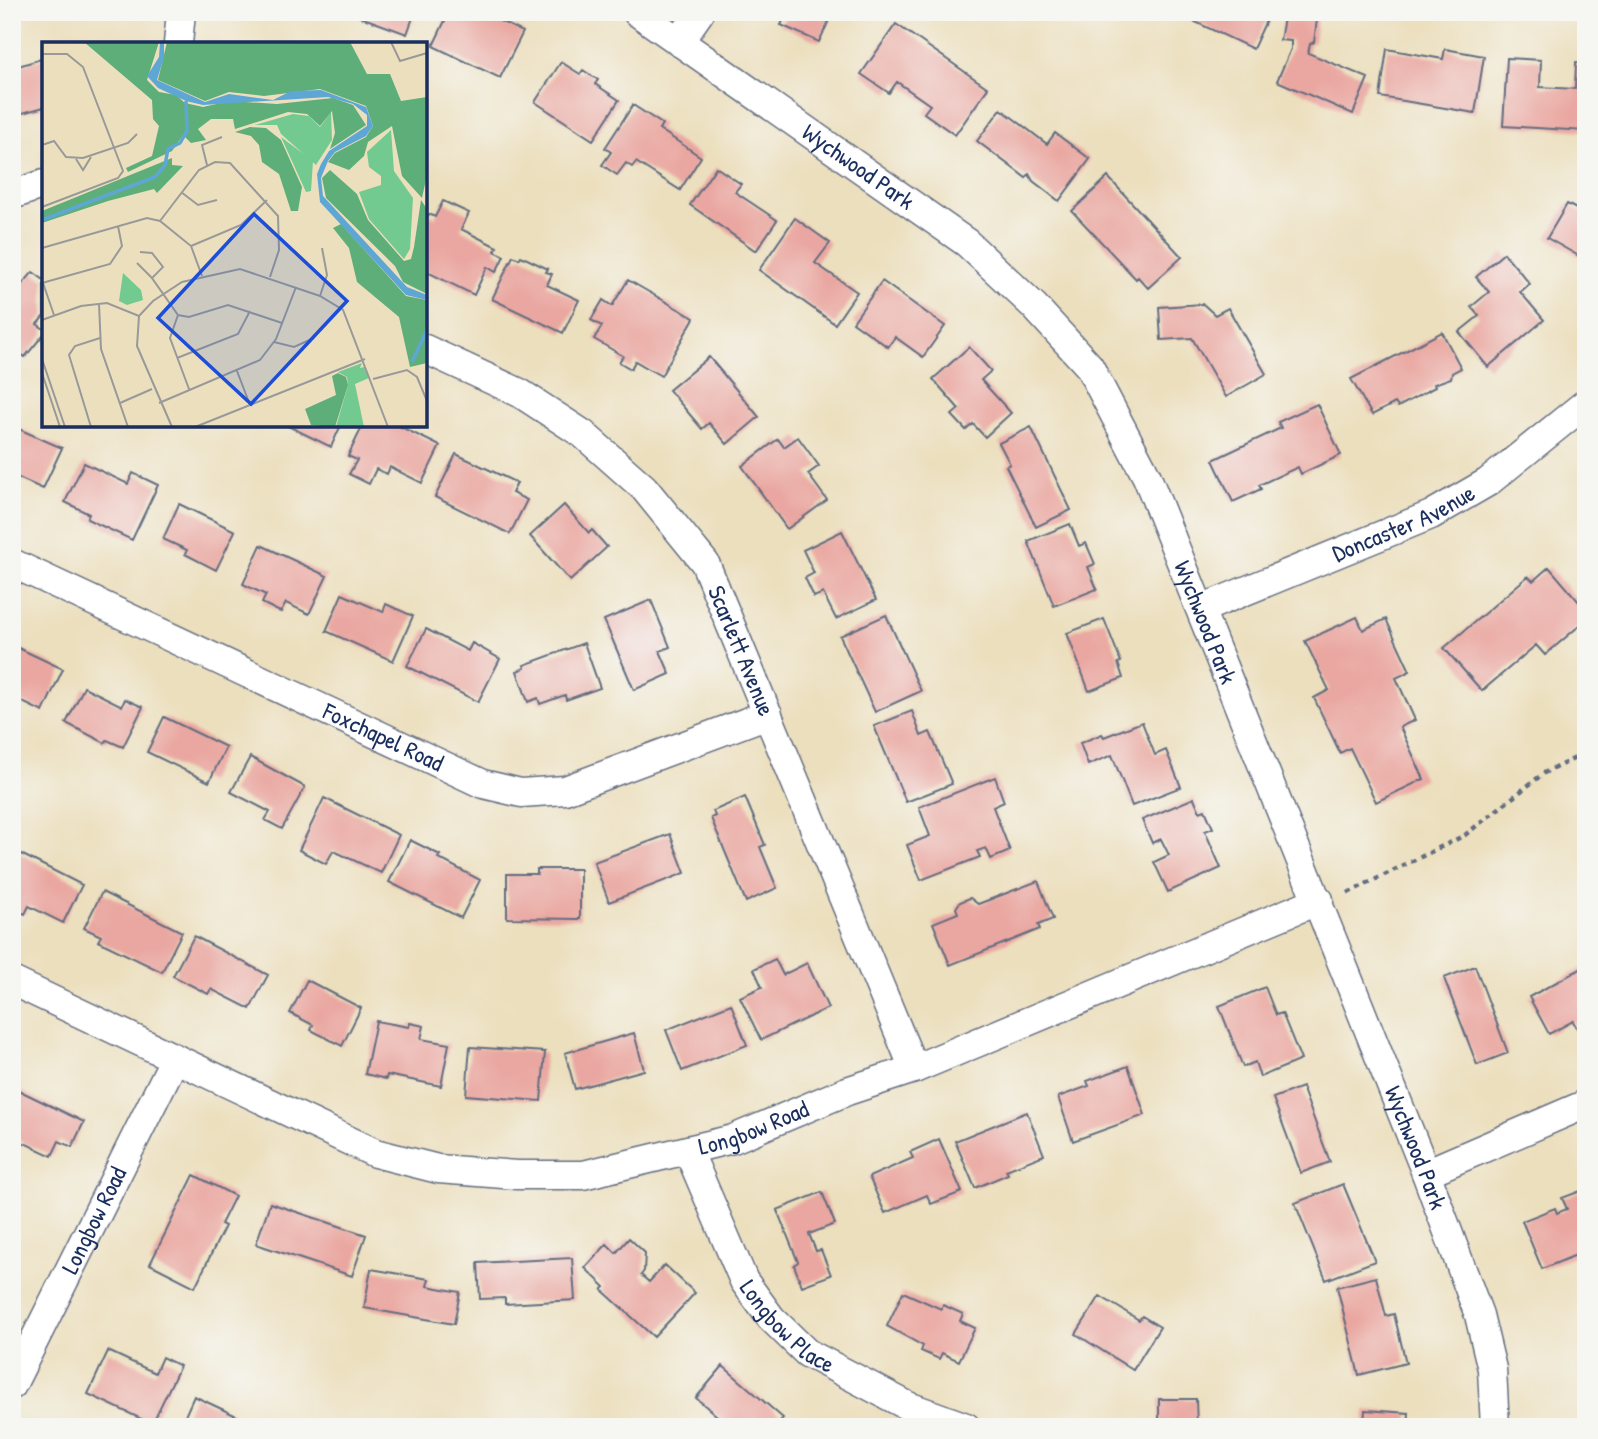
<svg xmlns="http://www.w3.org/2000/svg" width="1598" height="1439" font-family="'Patrick Hand',sans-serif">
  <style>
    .building { fill: #eaa7a1 }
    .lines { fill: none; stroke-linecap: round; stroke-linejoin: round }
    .minor-casing { stroke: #646d80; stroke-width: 31 }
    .path { stroke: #646d80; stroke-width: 4.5; stroke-dasharray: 5 5; stroke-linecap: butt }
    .minor { stroke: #fff; stroke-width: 28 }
    .labels { text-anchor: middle; stroke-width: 5; stroke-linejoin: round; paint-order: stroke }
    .street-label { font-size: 24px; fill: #1b2f5e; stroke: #f6f6f2 }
    .inset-river { fill: none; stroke: #5ea7d5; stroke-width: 3.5 }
    .inset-road { fill: none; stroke: #989998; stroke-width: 2 }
    .view { fill: #1d4ed8; fill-opacity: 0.15; stroke: #1d4ed8; stroke-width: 3.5 }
    .inset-edge { fill: none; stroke: #1b2f5e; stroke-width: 3.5 }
  </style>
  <rect width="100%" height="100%" fill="#f6f6f2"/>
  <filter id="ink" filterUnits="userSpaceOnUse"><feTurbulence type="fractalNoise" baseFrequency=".0143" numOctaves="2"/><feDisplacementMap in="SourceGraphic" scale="14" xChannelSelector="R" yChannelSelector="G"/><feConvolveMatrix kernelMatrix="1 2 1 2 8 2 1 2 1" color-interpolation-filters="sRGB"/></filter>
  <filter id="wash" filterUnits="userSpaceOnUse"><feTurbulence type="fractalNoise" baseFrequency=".00686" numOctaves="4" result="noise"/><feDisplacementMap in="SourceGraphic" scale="28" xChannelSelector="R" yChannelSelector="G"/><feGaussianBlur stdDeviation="1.57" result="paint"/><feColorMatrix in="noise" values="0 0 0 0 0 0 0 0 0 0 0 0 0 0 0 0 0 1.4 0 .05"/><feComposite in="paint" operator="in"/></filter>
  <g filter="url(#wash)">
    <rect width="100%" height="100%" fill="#ecdfbe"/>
    <g id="blocks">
      <path class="building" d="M347,12H415L407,34Z
        M449,12H481L523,32L500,78L433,46Z
        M787,12H833L819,42L781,25Z
        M1192,12H1270L1253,49L1189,19Z
        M1285,12H1318L1314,42L1310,44L1308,53L1368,78L1353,114L1277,81L1291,49V41L1280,40Z
        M896,24L988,88L955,135L924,113L930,105L897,82L889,93L861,74Z
        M1387,49L1443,59L1445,49L1484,56L1475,113L1380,97Z
        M44,58V107L12,116V68Z
        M1507,58L1541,60L1540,87L1575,89L1576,62L1586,63V131L1503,126Z
        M561,62L580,74L583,70L598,80L595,84L619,100L593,140L535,102Z
        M633,105L662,124L659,129L701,157L680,190L636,162L632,167L626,163L617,175L602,165L611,152L605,148Z
        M1001,109L1047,144L1055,133L1090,159L1059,201L1033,181L1029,174L1026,178L977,141Z
        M716,167L741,184L735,192L777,220L756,251L690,205Z
        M1108,177L1182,257L1148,288L1138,277L1136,279L1072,211Z
        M443,201L469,213L461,229L497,247L495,251L504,256L496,272L487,267L474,295L425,271V222L429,214L435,217Z
        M1567,204L1586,214V260L1547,238Z
        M795,218L830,243L815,263L857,292L835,324L759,270Z
        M1504,253L1530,284L1520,292L1544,320L1488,367L1459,332L1479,316L1471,307L1489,292L1476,277Z
        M513,256L519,259L521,256L548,269L546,272L552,274L547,285L579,300L563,333L492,299Z
        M33,272L44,280V316L37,324L44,329V334L25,357L12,347V296Z
        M628,280L694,318L661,376L635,361L631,369L619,362L623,356L594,339L602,326L591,320L603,300L612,306Z
        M882,281L945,326L923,357L895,337L888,347L853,322Z
        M1203,304L1215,315L1228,308L1266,374L1226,397L1192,338L1161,340L1159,307Z
        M1442,332L1461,368L1452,373L1451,378L1434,384L1435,387L1398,407L1395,403L1372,415L1351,379Z
        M969,347L991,371L981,380L1011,413L985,437L973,424L966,430L952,415L959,409L933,379Z
        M709,357L759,417L727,444L709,423L702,429L669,390Z
        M1317,404L1341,455L1301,474L1298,467L1259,485L1261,489L1233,502L1213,460L1281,428L1278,422Z
        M286,425H341L331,447Z
        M363,425H397L440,446L422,483L390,467L387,474L376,469L369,484L349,474L357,460L348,456Z
        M12,426L62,448L43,489L12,475Z
        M1031,427L1071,510L1036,527L1006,466L1010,464L999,443Z
        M798,437L819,466L808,474L827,500L787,529L742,466L778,439L784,447Z
        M456,454L517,483L512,493L527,500L510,534L435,497Z
        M84,463L128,484L133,473L158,485L132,540L87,519L89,514L65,502Z
        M179,504L235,531L216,570L185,554L187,550L163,539Z
        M564,505L589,533L592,530L607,547L570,581L530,536Z
        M1070,524L1079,546L1086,543L1095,564L1088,567L1097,589L1054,606L1028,541Z
        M842,531L876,600L836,619L823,593L814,597L805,578L814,573L803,550Z
        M261,545L327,576L309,614L286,603L281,612L278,611L262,603L266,595L243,584Z
        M1549,567L1586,610V620L1545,655L1536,645L1482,691L1444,648L1528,576L1533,581Z
        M342,594L383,612L386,604L413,616L393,661L326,631Z
        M651,600L670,647L660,651L670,674L634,690L604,620Z
        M886,615L921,691L875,712L840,636Z
        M1357,617L1363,630L1386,619L1410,671L1396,678L1415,720L1400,727L1424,779L1376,802L1350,748L1340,753L1314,698L1329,690L1305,641Z
        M1104,619L1121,662L1118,663L1123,678L1089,691L1067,633Z
        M426,629L468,651L472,643L500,659L478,702L407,666Z
        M584,643L600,688L566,700L565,695L540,704L538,698L528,702L517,671L525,668L524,665Z
        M12,645L63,669L43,712L12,697Z
        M84,687L122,706L125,699L143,707L123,747L107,740L105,743L66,723Z
        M912,711L921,736L930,732L952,784L906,802L874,726Z
        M164,717L226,747L209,782L147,752Z
        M1142,722L1155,755L1166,750L1181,787L1132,806L1112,755L1088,765L1080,743L1102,734L1104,737Z
        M250,757L305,787L282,829L265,820L270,812L231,792Z
        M995,777L1004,802L993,807L1010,851L991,859L986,848L977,851L980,857L921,880L907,845L930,836L919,807Z
        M745,797L765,845L760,847L777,888L746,902L711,818L715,816L713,811Z
        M324,798L399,835L381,873L336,852L333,851L326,864L299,850Z
        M1194,798L1200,812L1205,810L1213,828L1205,831L1221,868L1168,892L1154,862L1169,855L1161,839L1152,843L1142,820Z
        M670,834L685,873L609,902L594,862Z
        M410,840L440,855L438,858L480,880L461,918L389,882Z
        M15,851L82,885L63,923L29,906L25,914L12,908V856Z
        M537,869H580V919L507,918V874H537Z
        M1038,881L1053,919L1038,925L1040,929L950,965L933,923L958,913L956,908L960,902L970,898L978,904Z
        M102,892L182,932L162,972L98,941L101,936L84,928Z
        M194,936L268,975L250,1009L211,989L208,994L173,976Z
        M775,959L783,975L807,963L828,1008L761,1040L740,997L762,987L754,969Z
        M1475,966L1508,1053L1477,1065L1444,978Z
        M1586,966V1028L1579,1032L1573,1021L1549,1034L1529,997Z
        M307,980L361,1008L342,1046L311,1030L313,1025L290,1013Z
        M1265,987L1276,1015L1282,1013L1301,1060L1260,1077L1255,1062L1243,1067L1219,1006Z
        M731,1004L747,1045L682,1071L666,1030Z
        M376,1021L409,1027L410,1023L424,1026L421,1039L449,1044L441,1086L387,1075L386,1079L365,1074Z
        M634,1033L644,1070L575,1089L565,1053Z
        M470,1047L545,1052L541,1101L466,1095Z
        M1128,1066L1145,1115L1073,1141L1058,1097L1089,1086L1087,1081Z
        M12,1087L84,1122L72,1147L59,1141L52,1156L16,1139L12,1147Z
        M1302,1087L1330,1162L1301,1173L1273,1098Z
        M1027,1112L1044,1155L1006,1170L1008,1174L975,1188L955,1141Z
        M939,1139L962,1192L931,1204L927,1195L885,1213L869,1177L913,1158L910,1152Z
        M194,1175L235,1196L221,1224L225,1226L195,1287L150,1264Z
        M1343,1184L1375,1261L1326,1280L1295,1203Z
        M1586,1189V1251L1542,1269L1522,1221L1555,1208L1557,1213L1567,1209L1562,1198Z
        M822,1192L835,1224L809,1234L816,1251L821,1250L831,1275L802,1286L794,1265L798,1262L777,1210Z
        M270,1203L366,1235L352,1276L256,1244Z
        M629,1238L645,1253L644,1271L641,1275L649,1282L665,1265L695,1293L654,1337L602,1290L605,1287L585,1268L607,1244L616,1253Z
        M572,1258L575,1300L505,1304V1298L480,1299L478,1263Z
        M371,1269L429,1279L427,1286L460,1292L454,1324L364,1308Z
        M1376,1277L1386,1316L1394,1314L1406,1363L1359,1375L1337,1287Z
        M903,1292L941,1309L943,1305L963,1314L960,1321L975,1328L959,1361L942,1353L939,1359L921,1351L923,1346L887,1326Z
        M1100,1296L1139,1320L1142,1316L1160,1327L1133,1370L1076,1334Z
        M108,1351L155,1373L162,1357L180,1366L152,1424L88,1394Z
        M723,1366L783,1418L775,1427H717L723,1421L696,1398Z
        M194,1396L260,1427H180Z
        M1159,1399H1196L1197,1427H1159Z
        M1365,1410L1409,1413L1408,1427H1364Z"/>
    </g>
  </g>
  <g filter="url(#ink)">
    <use href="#blocks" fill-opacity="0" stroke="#646d80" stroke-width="2"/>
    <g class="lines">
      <g class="minor-casing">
        <g id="minor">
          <path id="s1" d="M637,12L967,243L1034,306L1089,366L1147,477L1426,1173L1479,1315L1492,1369L1495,1427"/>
          <path d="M679,42L700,12"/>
          <path d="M178,44L181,12"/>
          <path d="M12,195L44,184"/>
          <path id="s2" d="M425,349L520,393L583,434L644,488L705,563L914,1069"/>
          <path id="s3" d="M12,563L483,784L521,793L565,790L768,714"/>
          <path id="s4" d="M1201,609L1431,515L1488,482L1586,403"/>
          <path id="s5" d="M12,981L375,1153L438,1169L517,1175H583L733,1139L847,1091L914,1069L1319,900"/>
          <path id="s6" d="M688,1150L744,1281L771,1318L807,1353L908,1406L966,1427"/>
          <path d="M1426,1173L1586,1104"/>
          <path id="s7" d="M12,1385L175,1058"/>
        </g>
      </g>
      <path class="path" d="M1348,893L1465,835L1544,773L1586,753"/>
      <use href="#minor" class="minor"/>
    </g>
  </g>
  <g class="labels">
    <g class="street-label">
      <text dy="8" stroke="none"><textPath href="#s1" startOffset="270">Wychwood Park</textPath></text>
      <text dy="8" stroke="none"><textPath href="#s4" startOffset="220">Doncaster Avenue</textPath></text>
      <text dy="8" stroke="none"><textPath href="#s1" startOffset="858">Wychwood Park</textPath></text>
      <text dy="8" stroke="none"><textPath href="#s2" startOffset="453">Scarlett Avenue</textPath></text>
      <text dy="8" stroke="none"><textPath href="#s3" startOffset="410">Foxchapel Road</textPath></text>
      <text dy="8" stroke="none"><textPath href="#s5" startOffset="789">Longbow Road</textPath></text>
      <text dy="8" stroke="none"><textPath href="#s1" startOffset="1424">Wychwood Park</textPath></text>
      <text dy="8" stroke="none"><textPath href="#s7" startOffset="184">Longbow Road</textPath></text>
      <text dy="8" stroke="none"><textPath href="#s6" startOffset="206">Longbow Place</textPath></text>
    </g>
  </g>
  <g transform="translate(42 42)">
    <rect width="385" height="385" fill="#ecdfbe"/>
    <path d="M289,70L290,98L274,123L239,92L235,83H213L251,72L267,74L278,85ZM349,88L352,129L371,156L368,207L362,217L327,177L317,150L339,143V134L327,125L325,110ZM239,95L271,119L269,149L264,150ZM81,231L99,248L101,258L85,263L77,259ZM320,321L318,326L322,325L327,336L313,342L322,385H294L306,343L305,335L296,330Z" fill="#73ca90"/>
    <path d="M42,0H117L105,38L117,50L134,53L143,61L161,65L188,59L235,62L291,56L311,63L324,83L288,107L293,91L290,69L278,84L265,72L246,70L193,87L191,77H169L156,87L164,98L149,101L141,93L130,109L86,130L84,126L110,114L117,84L111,77L110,58ZM125,0H308L325,32H348L359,59L385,55V133L380,156L360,134L350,84L326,100L322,114L307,128L286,120L293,111L324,95L331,84L324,64L278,47L222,54L187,50L163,59L116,38ZM208,85L224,86L239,98L260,145L256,169H249L237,132L220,120L217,103L209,94L193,90ZM130,116V123L141,124L115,151L112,147L66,159L0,181V169ZM288,128L315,152L326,178L362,219L369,217L372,205L379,158L385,167V252L361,240L353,224L284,156L280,136ZM299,182L364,254L385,258V321L368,325L357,275L315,240L307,206L291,186ZM296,331L304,335L306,343L293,385L269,383L263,367L294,353L290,334Z" fill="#5eae7a"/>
    <path d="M118,0H122V15L115,38L163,60L187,52L231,58L249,49L279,48L324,65L331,84L324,94L293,110L286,119L279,136L281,154L365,245L385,253V258L364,253L278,160L275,132L279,122L287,109L325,84V73L311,62L286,55L161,63L144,59L116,46L105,34L117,15Z" fill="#5ea7d5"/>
    <path class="inset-river" d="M0,178L113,135L123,123L126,107L138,101L145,89L144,59M370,320L385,288"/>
    <path class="inset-road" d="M349,0L358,19L385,11M0,12H25L41,25L81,129L76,136L0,165M0,103L12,99L24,115L41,116L86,101L95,92M34,117L41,128L49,115M165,123L160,103L180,95M139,150L156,163L175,158M118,179L157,128L173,120L188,121L236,174L237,208L228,235M149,204L199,183L225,158M0,206L105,176L118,179L149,204L160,234M98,210L110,211L121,225L110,236L136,273L147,275L186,263L240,281M95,221L110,236M0,241L68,222L80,204L76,184M1,241L12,273M278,254L285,233L280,206M57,262L59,307L86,385M136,273L128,296L147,347M0,278L39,264L65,261L97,274M232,300L252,305L272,296M135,316L196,292L208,269M0,317L23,385M195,329L208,363M0,331L18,385M331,337L365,328L375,335L385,359M78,361L110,347M117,361L218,318L234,297L254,245M49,385L27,313L33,304L58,296M130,385L95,304L97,274L111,259L140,240L198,227L278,254L301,268L346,385M153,385L323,317"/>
    <path class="view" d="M212,172L305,259L209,362L116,276Z"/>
    <rect width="385" height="385" class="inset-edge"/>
  </g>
  <rect width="1598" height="1439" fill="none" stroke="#f6f6f2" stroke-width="42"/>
</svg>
